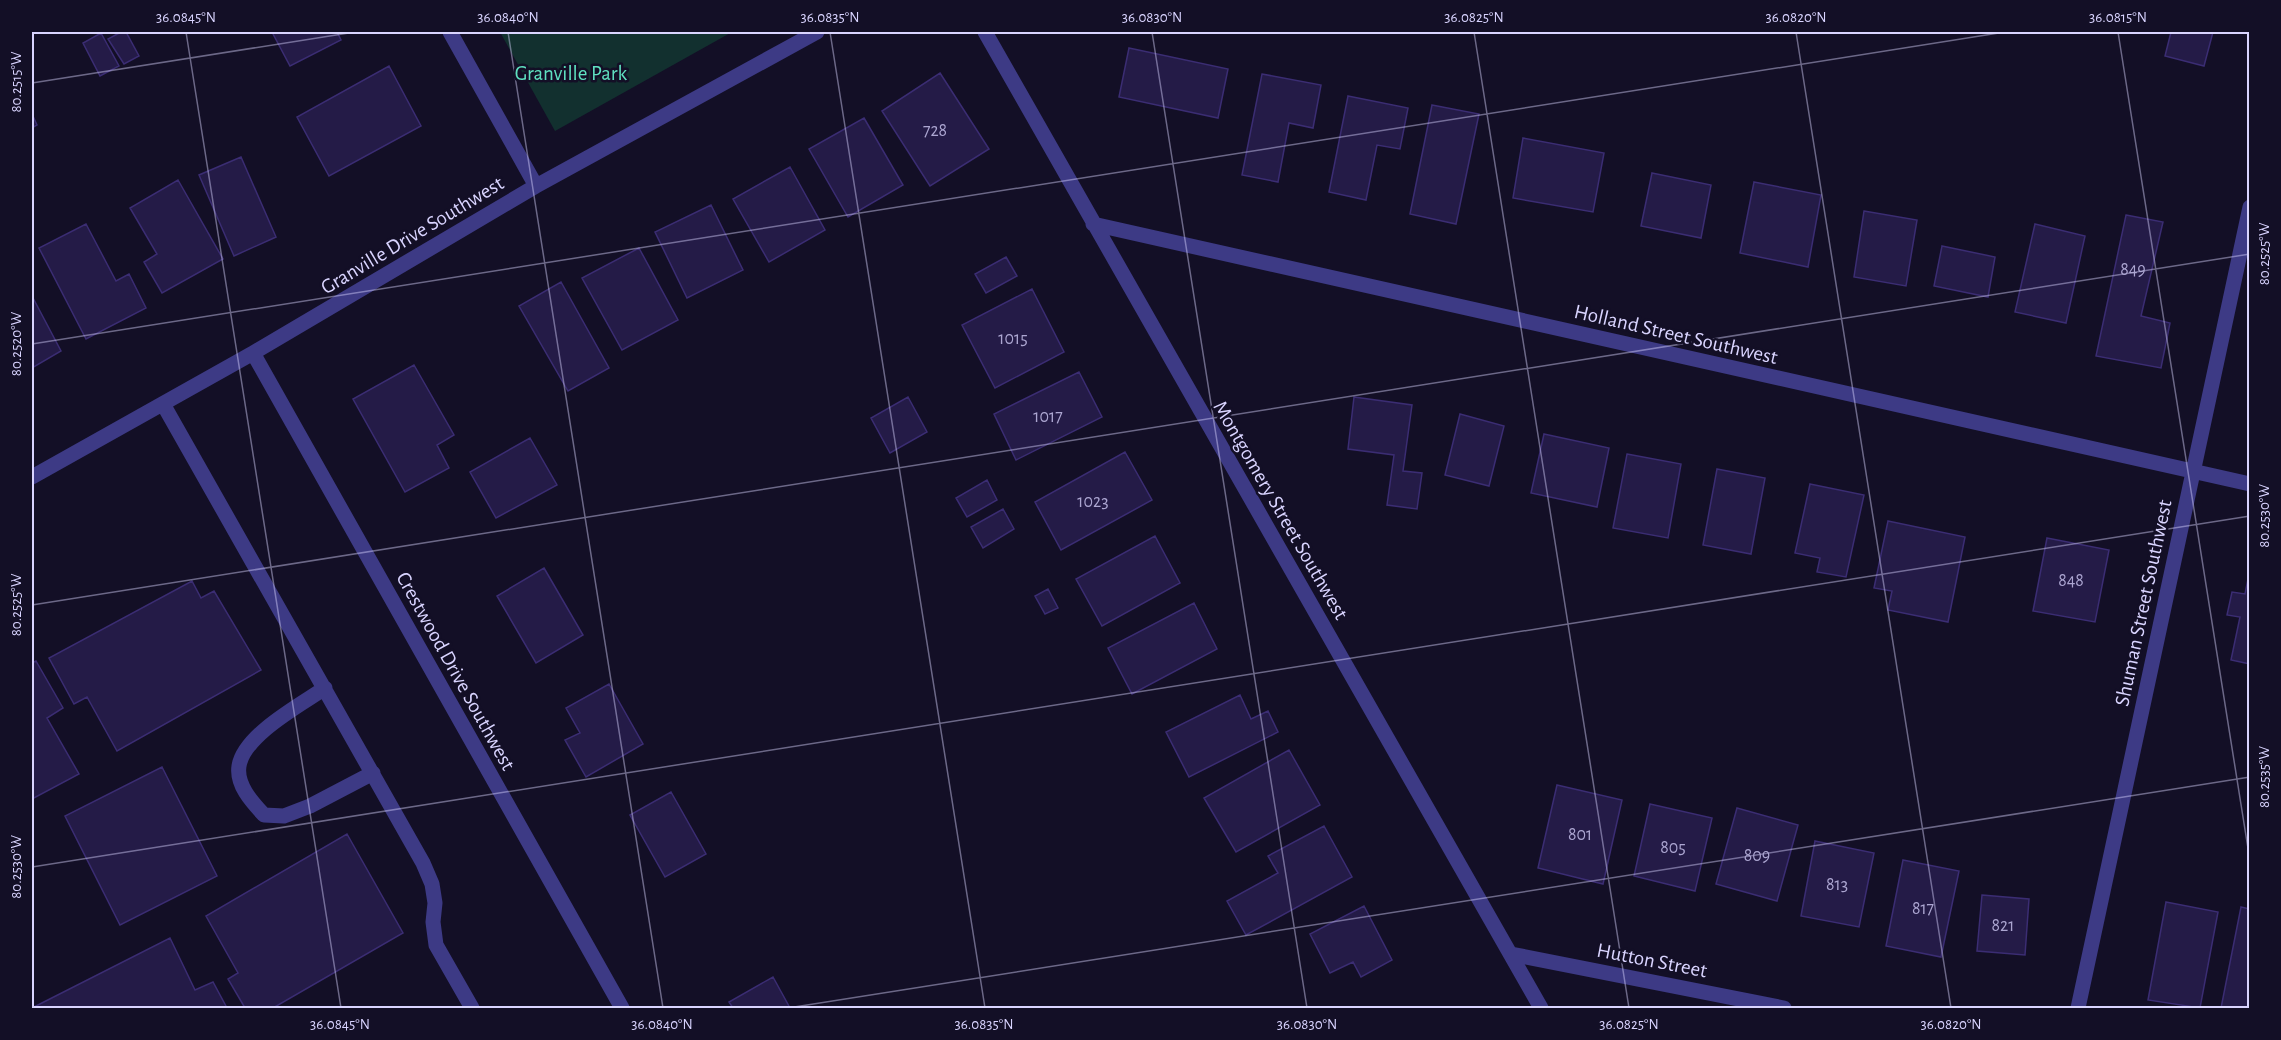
<svg xmlns="http://www.w3.org/2000/svg" width="2281" height="1040" font-family="'Alegreya Sans',sans-serif">
  <style>
    .green { fill: #12302f }
    .building { fill: #241b47; stroke: #3b2d73; stroke-width: 1.5 }
    .lines { fill: none; stroke-linecap: round; stroke-linejoin: round }
    .minor { stroke: #3d3a85; stroke-width: 15 }
    .ticks { fill: none; stroke: #d9d4ff; stroke-width: 1.5; stroke-opacity: 0.45 }
    .labels { text-anchor: middle; stroke-width: 5; stroke-linejoin: round; paint-order: stroke }
    .number-label { font-size: 18px; fill: #aca6d1 }
    .park-label { font-size: 21px; fill: #5fe0c0; stroke: #130f26 }
    .street-label { font-size: 21px; fill: #d9d4ff; stroke: #130f26 }
    .neatline { fill: none; stroke: #d9d4ff; stroke-width: 2 }
    .ticks-label { font-size: 15px; text-anchor: middle; fill: #d9d4ff }
  </style>
  <rect width="100%" height="100%" fill="#130f26"/>
  <path class="green" d="M500,32H732L555,131Z"/>
  <path class="building" d="M121,32H126L139,56L124,64L108,39Z
    M272,32H337L341,40L290,66Z
    M2171,32H2213L2204,66L2165,56Z
    M101,33L119,66L100,76L83,43Z
    M1129,48L1228,69L1218,118L1119,97Z
    M389,66L421,126L329,176L297,117Z
    M940,73L989,149L930,186L882,111Z
    M1262,74L1321,85L1313,128L1289,123L1278,182L1242,175Z
    M1348,96L1408,108L1400,149L1377,145L1366,200L1329,192Z
    M1432,105L1479,114L1456,224L1410,214Z
    M32,114L37,125L32,128Z
    M864,118L903,185L848,217L809,149Z
    M1523,138L1604,153L1593,212L1513,198Z
    M241,157L276,237L234,256L199,175Z
    M790,167L825,230L769,262L733,199Z
    M1652,173L1711,185L1701,238L1641,226Z
    M178,180L223,259L162,293L144,262L157,254L130,208Z
    M1754,182L1821,195L1808,267L1740,253Z
    M711,205L743,270L687,298L655,232Z
    M1864,211L1917,220L1906,286L1854,277Z
    M2126,215L2163,222L2141,316L2170,323L2161,368L2096,356Z
    M86,224L116,281L129,274L146,308L86,339L39,248Z
    M2035,224L2085,236L2066,323L2015,312Z
    M1942,246L1995,257L1988,297L1934,286Z
    M639,248L678,320L622,350L582,278Z
    M1006,257L1017,276L986,293L975,274Z
    M561,282L609,368L568,391L519,306Z
    M1032,289L1064,352L995,388L962,325Z
    M32,296L61,351L32,368Z
    M414,365L454,435L437,445L449,468L405,492L353,399Z
    M1079,372L1102,417L1016,460L994,414Z
    M908,397L927,432L890,453L871,418Z
    M1354,397L1412,405L1403,471L1422,473L1417,509L1387,505L1394,455L1348,449Z
    M1460,414L1504,426L1489,486L1445,475Z
    M1544,434L1609,448L1597,507L1531,493Z
    M530,438L557,485L496,518L470,472Z
    M1125,452L1152,500L1061,550L1035,502Z
    M1627,454L1681,464L1668,538L1613,528Z
    M1717,469L1765,478L1751,554L1703,545Z
    M987,480L997,500L967,517L956,498Z
    M1810,484L1864,495L1846,577L1817,572L1820,558L1795,553Z
    M1003,509L1014,529L983,548L971,527Z
    M1888,521L1965,537L1948,622L1888,610L1892,591L1874,588Z
    M1155,536L1180,583L1102,626L1076,579Z
    M2047,538L2109,550L2095,622L2033,611Z
    M544,568L583,635L536,663L497,596Z
    M2248,579H2250V664L2231,660L2240,617L2227,615L2232,592L2245,594Z
    M192,581L201,598L214,591L261,670L117,751L87,697L74,704L49,658Z
    M1048,589L1058,608L1045,614L1035,596Z
    M1194,603L1217,649L1132,694L1108,648Z
    M36,661L63,708L47,718L79,774L32,799V663Z
    M609,684L643,744L586,777L565,740L580,733L566,708Z
    M1240,695L1251,719L1268,711L1278,732L1189,777L1166,732Z
    M1289,750L1320,805L1236,852L1204,798Z
    M162,767L217,876L120,925L65,816Z
    M1557,785L1622,800L1603,884L1538,868Z
    M671,792L706,854L665,877L630,815Z
    M1650,804L1712,818L1695,891L1634,876Z
    M1737,808L1798,825L1777,901L1716,884Z
    M1324,826L1352,877L1246,935L1227,901L1278,873L1268,856Z
    M347,834L403,933L273,1008H245L228,979L238,973L206,916Z
    M1815,841L1874,853L1859,927L1801,916Z
    M1903,860L1959,871L1941,957L1886,946Z
    M1982,895L2029,899L2025,955L1977,951Z
    M2166,902L2218,912L2200,1008L2148,1000Z
    M1364,906L1392,960L1361,977L1353,962L1330,973L1310,934Z
    M2241,907L2250,909V1008H2221Z
    M170,938L195,990L213,982L227,1008H32Z
    M773,977L790,1008H733L729,1002Z"/>
  <g class="lines">
    <path class="minor" d="M450,32L536,186
      M985,32L1541,1008
      M1093,224L2250,484
      M253,353L622,1008
      M163,404L423,863L432,884L435,903L433,922L436,945L472,1008
      M32,477L253,353L536,186L817,32
      M325,688C300,705 244,735 239,766C236,785 252,802 264,815L284,816L310,806L373,773
      M1511,954L1784,1008
      M2078,1008L2250,207"/>
  </g>
  <path class="ticks" d="M186,32L341,1008M508,32L663,1008M830,32L985,1008M1152,32L1307,1008M1474,32L1629,1008M1796,32L1951,1008M2118,32L2250,861M32,83L355,32M32,344L2005,32M32,605L2250,254M32,867L2250,516M788,1008L2250,777"/>
  <g class="labels">
    <g class="number-label">
      <text x="935" y="136">728</text>
      <text x="2133" y="275">849</text>
      <text x="1013" y="344">1015</text>
      <text x="1048" y="422">1017</text>
      <text x="1093" y="507">1023</text>
      <text x="2071" y="586">848</text>
      <text x="1580" y="840">801</text>
      <text x="1673" y="853">805</text>
      <text x="1757" y="861">809</text>
      <text x="1837" y="890">813</text>
      <text x="1923" y="914">817</text>
      <text x="2003" y="931">821</text>
    </g>
    <g class="park-label">
      <text x="571" y="80">Granville Park</text>
    </g>
    <g class="street-label">
      <text transform="translate(412 235) rotate(-31)" y="7">Granville Drive Southwest</text>
      <text transform="translate(1676 334) rotate(13)" y="7">Holland Street Southwest</text>
      <text transform="translate(1281 510) rotate(60)" y="7">Montgomery Street Southwest</text>
      <text transform="translate(2143 603) rotate(-78)" y="7">Shuman Street Southwest</text>
      <text transform="translate(456 671) rotate(61)" y="7">Crestwood Drive Southwest</text>
      <text transform="translate(1652 960) rotate(11)" y="7">Hutton Street</text>
    </g>
  </g>
  <rect width="2281" height="1040" fill="none" stroke="#130f26" stroke-width="66"/>
  <rect x="33" y="33" width="2215" height="974" class="neatline"/>
  <g class="ticks-label">
    <text x="186" y="22">36.0845°N</text>
    <text x="508" y="22">36.0840°N</text>
    <text x="830" y="22">36.0835°N</text>
    <text x="1152" y="22">36.0830°N</text>
    <text x="1474" y="22">36.0825°N</text>
    <text x="1796" y="22">36.0820°N</text>
    <text x="2118" y="22">36.0815°N</text>
    <text transform="translate(16 82) rotate(-90)" y="5">80.2515°W</text>
    <text transform="translate(2264 254) rotate(-90)" y="5">80.2525°W</text>
    <text transform="translate(16 344) rotate(-90)" y="5">80.2520°W</text>
    <text transform="translate(2264 516) rotate(-90)" y="5">80.2530°W</text>
    <text transform="translate(16 605) rotate(-90)" y="5">80.2525°W</text>
    <text transform="translate(2264 777) rotate(-90)" y="5">80.2535°W</text>
    <text transform="translate(16 867) rotate(-90)" y="5">80.2530°W</text>
    <text x="340" y="1029">36.0845°N</text>
    <text x="662" y="1029">36.0840°N</text>
    <text x="984" y="1029">36.0835°N</text>
    <text x="1307" y="1029">36.0830°N</text>
    <text x="1629" y="1029">36.0825°N</text>
    <text x="1951" y="1029">36.0820°N</text>
  </g>
</svg>
